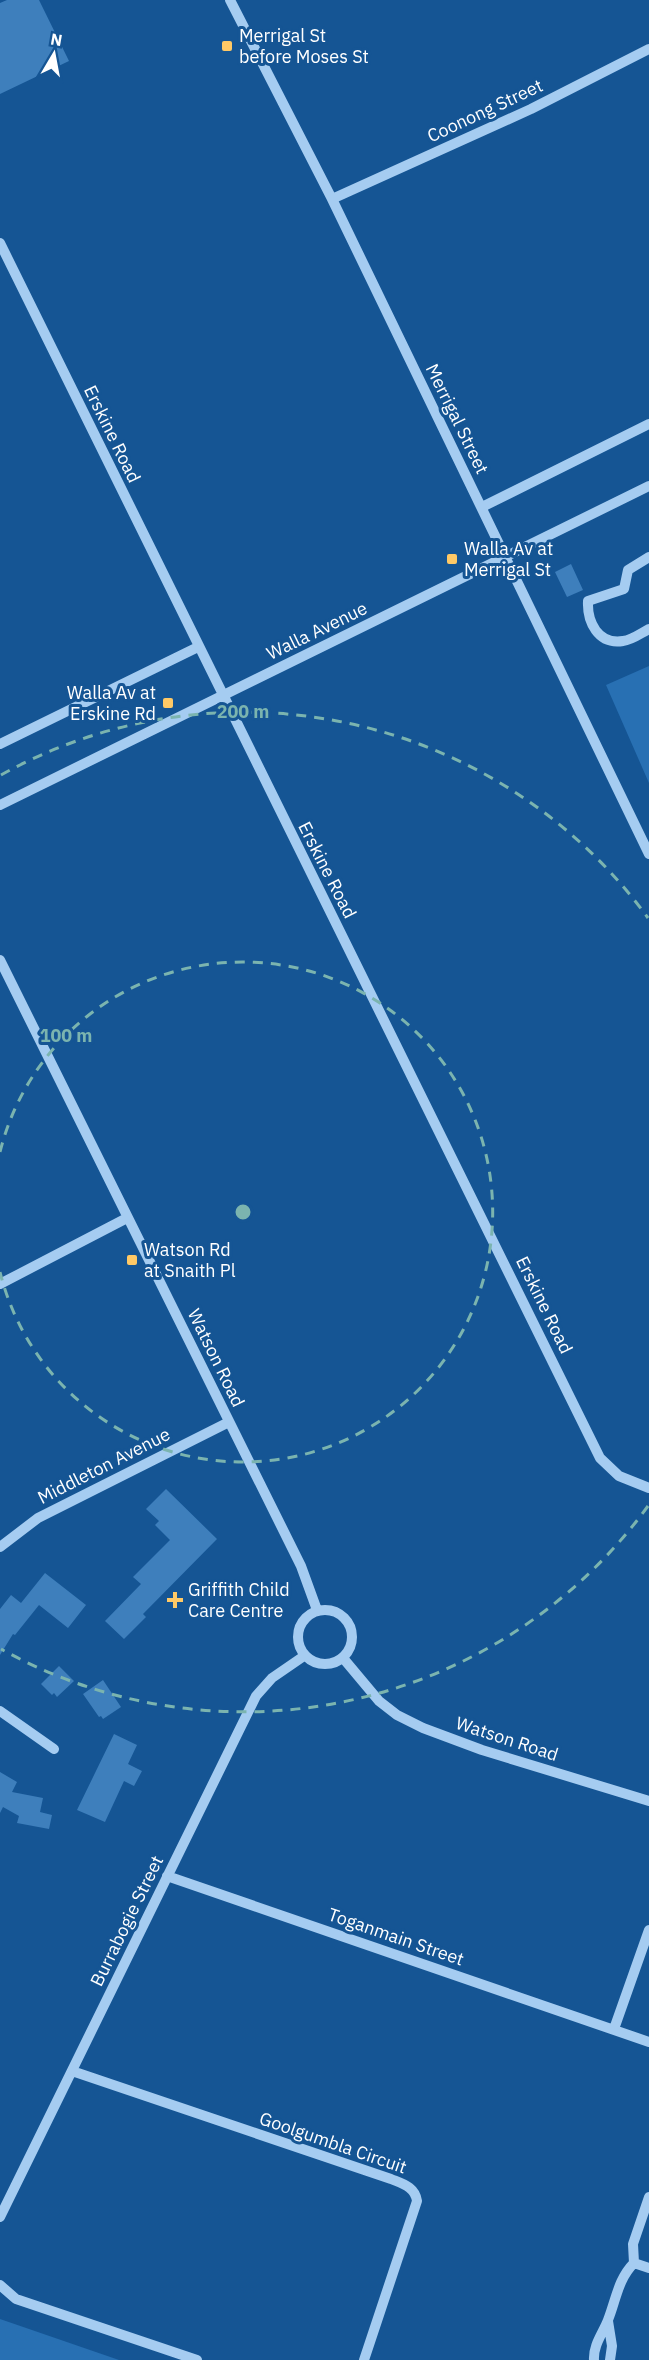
<svg xmlns="http://www.w3.org/2000/svg" width="649" height="2360" font-family="'IBM Plex Sans',sans-serif">
  <style>
    .green { fill: #2870b3 }
    .building { fill: #3e7fbc }
    .lines { fill: none; stroke-linecap: round; stroke-linejoin: round }
    .minor { stroke: #a5ccf1; stroke-width: 10 }
    .ring { fill: none; stroke: #7bb4af; stroke-width: 3; stroke-dasharray: 10 8 }
    .poi-dot { fill: #ffc966; stroke: #155594; stroke-width: 2 }
    .labels { text-anchor: middle; stroke-width: 6; stroke-linejoin: round; paint-order: stroke }
    .poi-label { font-size: 18px; fill: #fff; stroke: #155594; text-anchor: start }
    .street-label { font-size: 18px; fill: #fff; stroke: #155594 }
    .centre { fill: #7bb4af; stroke: #155594; stroke-width: 3 }
    .ring-label { font-size: 18px; text-anchor: middle; font-weight: bold; fill: #7bb4af; stroke: #155594; stroke-width: 6; stroke-linejoin: round; paint-order: stroke }
  </style>
  <rect width="100%" height="100%" fill="#155594"/>
  <path class="green" d="M649,666V783L606,685Z
    M0,2319L119,2360H0Z"/>
  <path class="building" d="M7,0H39L69,61L0,94V3Z
    M571,564L583,590L567,597L555,572Z
    M166,1489L217,1539L143,1614L146,1617L124,1639L105,1621L141,1584L133,1577L170,1540L155,1525L159,1521L146,1509Z
    M45,1573L86,1605L68,1628L39,1605L15,1635L13,1634L0,1655V1609L11,1595L21,1603Z
    M59,1666L74,1681L57,1697L54,1693L52,1695L41,1684Z
    M103,1680L121,1707L103,1719L101,1716L99,1717L83,1694Z
    M114,1734L137,1745L128,1764L142,1771L134,1786L124,1781L105,1822L77,1810Z
    M0,1772L17,1782L12,1792L43,1798L40,1812L52,1815L49,1829L17,1823L19,1816L3,1807L0,1813Z"/>
  <g class="lines">
    <path class="minor" d="M230,0L332,199L649,854
      M332,199L531,109L649,49
      M0,243L600,1458L619,1476L649,1488
      M482,507L649,424
      M649,557L628,570L624,589L588,601C587,622 598,645 623,641C632,640 641,633 649,629
      M0,744L198,647
      M0,805L649,486
      M0,960L301,1566L317,1610
      M0,1284L127,1218
      M0,1547L38,1518L229,1422
      M298 1637a27 27 0 1 1 54 0a27 27 0 1 1-54 0Z
      M343,1658L379,1701L397,1715L423,1728L482,1750L649,1801
      M0,1711L54,1749
      M167,1876L649,2042
      M614,2029L649,1930
      M72,2071L391,2179C403,2184 415,2187 417,2201L364,2360
      M0,2217L256,1696L272,1678L304,1656
      M634,2263L633,2244L649,2197
      M0,2285L16,2299L197,2360
      M608,2321L612,2346L610,2360
      M594,2360C593,2345 603,2333 608,2320C616,2300 618,2279 634,2263L649,2268"/>
  </g>
  <g class="ring">
    <path d="M0 1152A250 250 0 1 1 0 1272"/>
    <path d="M648 1506A500 500 0 0 1 1 1649M1 775A500 500 0 0 1 648 918"/>
  </g>
  <g class="poi-dot">
    <rect x="221" y="40" width="12" height="12" rx="3"/>
    <rect x="446" y="553" width="12" height="12" rx="3"/>
    <rect x="162" y="697" width="12" height="12" rx="3"/>
    <rect x="126" y="1254" width="12" height="12" rx="3"/>
    <path d="M172 1591h6v6h6v6h-6v6h-6v-6h-6v-6h6z"/>
  </g>
  <g class="labels">
    <g class="poi-label">
      <text x="239" y="42">Merrigal St<tspan x="239" dy="21">before Moses St</tspan></text>
      <text x="464" y="555">Walla Av at<tspan x="464" dy="21">Merrigal St</tspan></text>
      <text x="156" y="699" text-anchor="end">Walla Av at<tspan x="156" dy="21">Erskine Rd</tspan></text>
      <text x="144" y="1256">Watson Rd<tspan x="144" dy="21">at Snaith Pl</tspan></text>
      <text x="188" y="1596">Griffith Child<tspan x="188" dy="21">Care Centre</tspan></text>
    </g>
    <g class="street-label">
      <text transform="translate(485 111) rotate(-25)" y="6">Coonong Street</text>
      <text transform="translate(457 419) rotate(64)" y="6">Merrigal Street</text>
      <text transform="translate(112 434) rotate(64)" y="6">Erskine Road</text>
      <text transform="translate(317 631) rotate(-26)" y="6">Walla Avenue</text>
      <text transform="translate(327 870) rotate(63)" y="6">Erskine Road</text>
      <text transform="translate(544 1305) rotate(64)" y="6">Erskine Road</text>
      <text transform="translate(216 1358) rotate(64)" y="6">Watson Road</text>
      <text transform="translate(104 1466) rotate(-27)" y="6">Middleton Avenue</text>
      <text transform="translate(507 1739) rotate(18)" y="6">Watson Road</text>
      <text transform="translate(127 1921) rotate(-64)" y="6">Burrabogie Street</text>
      <text transform="translate(396 1937) rotate(19)" y="6">Toganmain Street</text>
      <text transform="translate(333 2143) rotate(19)" y="6">Goolgumbla Circuit</text>
    </g>
  </g>
  <circle cx="243" cy="1212" r="9" class="centre"/>
  <g class="ring-label">
    <text x="243" y="718">200 m</text>
    <text x="66" y="1042">100 m</text>
  </g>
  <g transform="translate(54 54) rotate(10)" stroke="#155594" stroke-width="4.5" paint-order="stroke">
  <path d="M0-4.5L10 22L0 15L-10 22Z" fill="#ffffff"/>
  <text y="-9" font-size="16" font-weight="bold" text-anchor="middle" fill="#ffffff">N</text>
  </g>
</svg>
